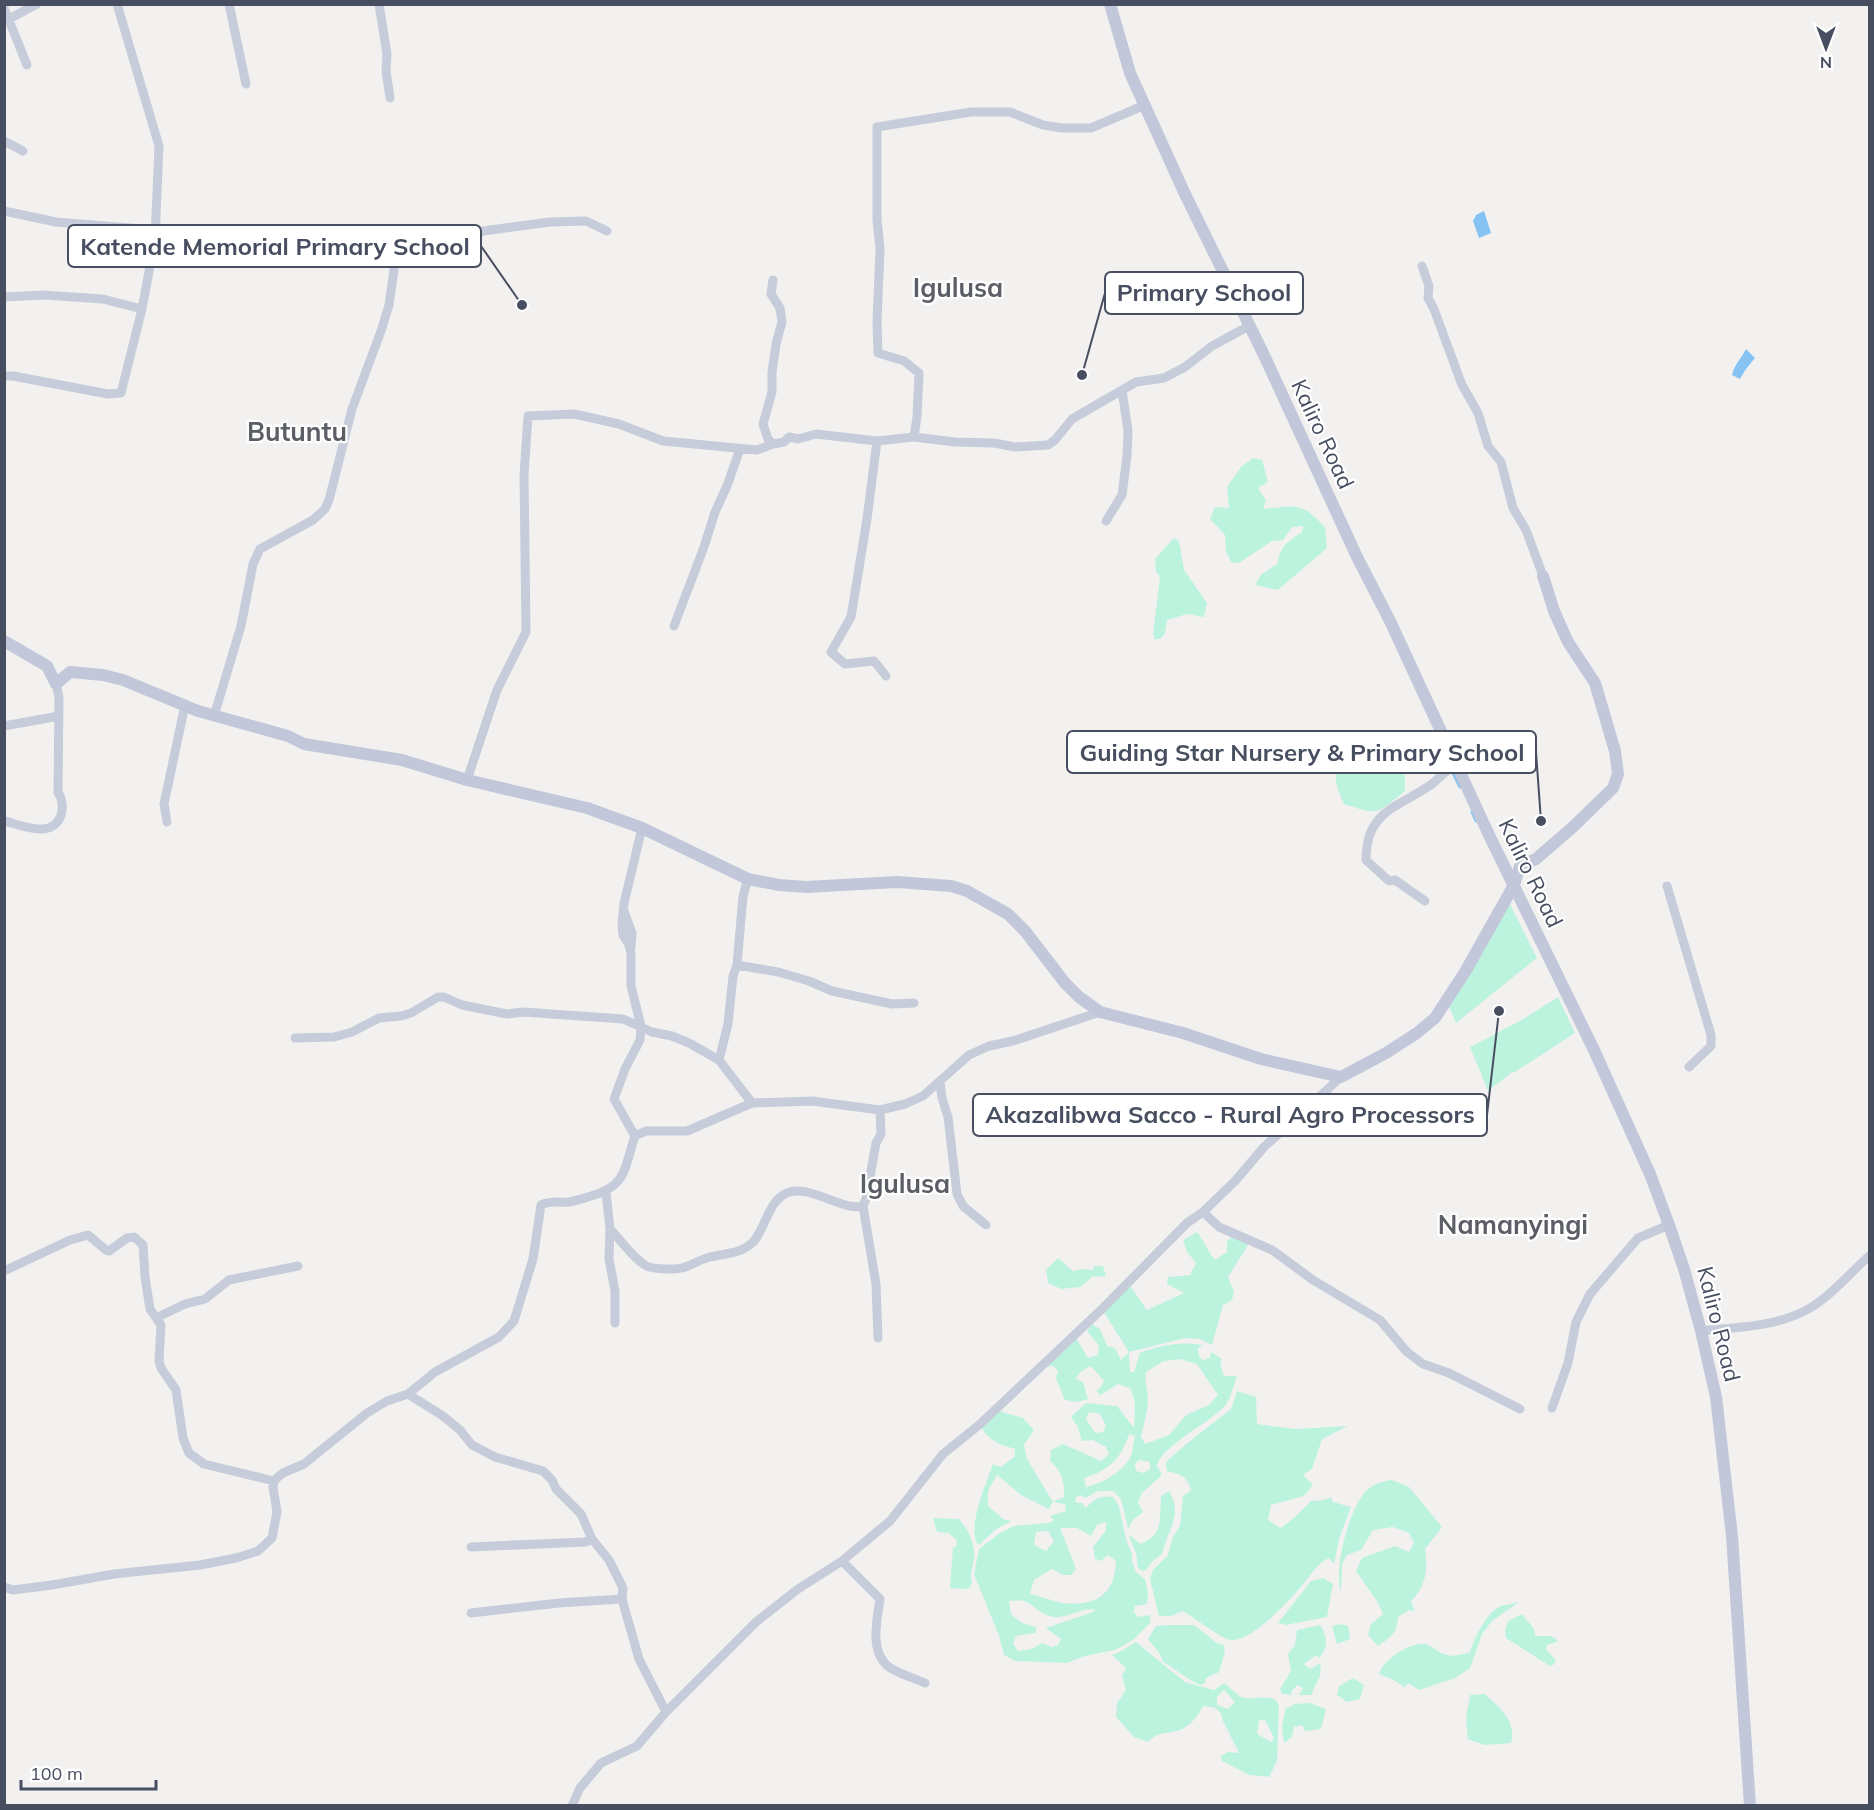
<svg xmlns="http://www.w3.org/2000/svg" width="1874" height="1810" font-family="Mulish,sans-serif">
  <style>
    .green { fill: #bcf3de; fill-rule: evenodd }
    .water { fill: #86c3f3 }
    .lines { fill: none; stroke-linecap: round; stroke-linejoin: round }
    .stream { stroke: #86c3f3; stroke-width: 3 }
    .street { stroke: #c6ccd9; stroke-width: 9 }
    .secondary { stroke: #c2c8da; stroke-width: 12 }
    .labels { text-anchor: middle; stroke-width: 4.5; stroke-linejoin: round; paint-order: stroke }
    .street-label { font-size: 22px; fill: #474e60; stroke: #fff }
    .quarter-label { font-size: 26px; font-weight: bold; fill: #5c5e66; stroke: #fff }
    .leader { fill: none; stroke: #474e60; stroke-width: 2 }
    .callout-dot { fill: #474e60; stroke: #fff; stroke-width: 2 }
    .callout { fill: #fff; stroke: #474e60; stroke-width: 2 }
    .callout-label { font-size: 24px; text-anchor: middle; font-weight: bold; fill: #474e60 }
  </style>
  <rect width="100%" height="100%" fill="#f3f1f0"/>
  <path class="green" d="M1253,458L1262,460L1268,482L1258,488L1266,500L1263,509C1297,506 1300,501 1325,527L1327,548L1278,590L1255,585L1261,575L1278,563C1280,546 1289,541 1302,532L1303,526L1292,527L1283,540L1272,541L1239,563L1231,562L1226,551L1225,535L1210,519L1215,507L1229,508L1227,487L1241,467Z
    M1174,538L1179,541L1184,570L1207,603L1204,617L1187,614L1167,620L1165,633L1160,639H1155L1153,634L1160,577L1156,572L1155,559Z
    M1359,756L1370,765H1392L1405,775V791C1377,814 1379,816 1344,804C1336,786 1332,779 1341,760Z
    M1508,900L1537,958L1456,1023L1447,1002Z
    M1558,997L1575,1033L1515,1072L1511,1073L1488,1091L1470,1047L1520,1021Z
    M1197,1232C1205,1242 1207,1251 1215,1260L1227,1252V1241L1234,1235L1242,1236L1248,1245L1228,1277L1234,1292L1232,1300L1223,1305L1212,1345L1199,1339L1185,1338L1129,1352L1130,1372H1134L1140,1353C1156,1346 1187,1340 1203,1346L1198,1348L1199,1356L1203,1360L1210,1358L1211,1352L1222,1359L1220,1363L1224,1376H1237C1233,1386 1231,1400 1224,1407C1208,1424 1161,1446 1157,1466L1162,1475L1141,1494L1138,1503L1143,1512L1133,1520L1128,1529L1121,1499L1113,1491H1098L1085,1498L1081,1495L1076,1497L1075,1501L1077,1503H1082L1086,1508C1095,1498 1100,1495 1113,1497L1119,1506L1126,1539L1132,1554V1562L1136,1572L1145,1579L1148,1593L1147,1604L1135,1606L1134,1612L1138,1617L1149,1615L1151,1622L1133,1640L1115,1650L1085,1656L1067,1663L1015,1661L1004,1655L999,1636L974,1574L979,1549L1000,1533L1014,1526L1048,1523L1054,1521L1050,1516L1066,1511L1065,1504L1053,1502L1049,1509L1021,1495L997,1475L988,1491V1506L1003,1519L1011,1521L995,1530L979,1545C965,1532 987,1481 993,1464L1001,1467L1015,1456V1449C998,1444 987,1440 980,1424L995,1410L1023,1418L1034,1430L1024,1445L1027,1459L1053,1502L1064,1497C1065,1481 1061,1471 1050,1461L1051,1450L1063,1444L1101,1461L1109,1454L1106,1447L1093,1440L1082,1441L1078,1427L1071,1417L1086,1403L1117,1406L1134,1428L1135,1403L1131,1389L1118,1384L1100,1395L1096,1390L1101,1387L1104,1381L1091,1366L1082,1371L1075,1379L1083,1382L1088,1399L1077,1402L1065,1400L1056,1379L1058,1371L1053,1366L1044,1367L1075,1336L1088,1358L1098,1355L1099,1346L1087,1331L1092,1324L1100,1329L1107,1346L1115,1348L1121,1360L1129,1352L1103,1311L1129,1284L1147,1310L1184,1293L1167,1284L1168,1277L1190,1275L1196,1263L1187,1252L1183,1240ZM1180,1359L1197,1364L1218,1395L1209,1405L1186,1415L1169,1435L1145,1444L1141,1436C1144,1425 1147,1413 1148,1401C1148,1391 1144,1383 1146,1372L1164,1361ZM1089,1412L1100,1414L1106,1426L1103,1432L1095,1433L1086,1419ZM1129,1434L1135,1436C1133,1444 1133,1455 1128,1461C1119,1474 1102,1483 1086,1487L1084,1478C1108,1471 1122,1458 1129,1434ZM1139,1460L1150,1462V1469L1144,1473L1136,1471L1135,1464ZM1106,1522V1530L1093,1547L1095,1559L1101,1561L1108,1555L1116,1561C1115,1595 1095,1607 1062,1603C1052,1601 1041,1596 1030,1594L1034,1580L1052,1569L1063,1575H1071L1076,1569L1060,1528H1077L1091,1536L1097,1525ZM1048,1531L1054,1541L1046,1551L1034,1545L1036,1532ZM1009,1601C1013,1601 1020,1600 1024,1601C1035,1605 1038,1614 1053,1617C1067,1619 1081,1607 1096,1610L1093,1612L1046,1628L1061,1639L1058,1645L1052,1647L1042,1643L1032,1649L1018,1651L1013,1643L1016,1636L1036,1633V1627L1022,1623L1011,1614Z
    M1058,1258L1073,1271L1083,1269L1093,1270L1094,1266H1103L1106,1276L1092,1277L1080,1287L1061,1289L1048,1283L1046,1270Z
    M1237,1391L1256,1397L1257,1424L1296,1429L1348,1426L1322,1439L1312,1469L1303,1475L1313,1485L1304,1496L1271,1505L1268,1520L1280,1528C1285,1527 1309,1504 1311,1501L1324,1500L1331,1497L1333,1502L1351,1507L1339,1539L1334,1564L1329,1558C1316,1564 1310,1577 1300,1588C1287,1603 1252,1641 1231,1640C1221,1639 1194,1617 1183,1611L1171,1616H1159L1150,1579L1153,1570L1168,1555L1173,1537L1180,1526L1183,1496L1191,1490C1187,1476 1180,1474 1167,1471L1166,1462L1185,1445L1231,1409Z
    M1392,1480L1409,1487L1442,1527L1425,1549C1428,1571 1426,1585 1411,1602L1415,1611L1409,1610L1398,1617C1398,1632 1390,1638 1378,1646L1368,1635L1371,1624L1383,1614L1377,1601L1356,1571L1362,1558L1395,1546L1409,1552L1414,1543L1409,1533L1393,1527L1373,1530L1361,1550L1347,1555L1342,1564L1341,1592C1333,1569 1349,1509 1366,1491C1373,1484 1383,1481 1392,1480Z
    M1169,1491C1184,1514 1167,1531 1162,1554L1152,1562L1146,1570L1142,1571L1138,1568L1136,1553L1128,1534L1140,1544C1165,1534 1159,1518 1161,1496Z
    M933,1518L959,1519C968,1529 976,1546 974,1559C972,1569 970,1574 972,1584L968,1589L950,1588L953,1547H956L957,1541L949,1533L937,1532Z
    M1323,1578L1333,1584L1327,1617L1286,1625L1278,1623L1311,1581Z
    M1519,1602L1492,1621L1482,1634L1470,1668L1455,1678L1419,1690L1408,1683L1405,1688L1394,1680L1379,1674C1383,1660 1410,1642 1425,1644C1430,1645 1434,1649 1438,1651C1449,1658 1458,1656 1470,1652C1474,1639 1487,1612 1499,1607C1505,1604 1513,1604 1519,1602Z
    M1522,1614L1534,1629L1535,1636H1551L1559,1641L1547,1645L1546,1650L1555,1659V1664L1550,1666L1506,1638L1505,1631L1508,1621Z
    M1339,1624L1348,1626L1350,1639L1337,1644L1332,1626Z
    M1168,1625H1194L1217,1643L1224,1645L1225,1652L1219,1672L1206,1678L1205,1683L1200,1685C1186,1679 1176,1669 1163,1662L1160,1654L1148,1639L1156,1626Z
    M1320,1625C1327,1635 1329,1647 1320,1657L1315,1656L1304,1664L1310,1669L1321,1663L1320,1676L1311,1695H1299L1303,1688L1297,1685L1292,1691L1291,1695L1282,1694L1280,1689L1291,1671L1288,1654L1295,1645L1297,1630Z
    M1136,1642L1185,1682L1214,1690L1224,1683C1231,1687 1237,1697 1245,1698C1257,1699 1264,1695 1276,1700L1279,1706L1277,1761L1269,1777L1249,1775L1222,1761L1221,1756L1228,1752L1239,1753L1222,1719V1715L1216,1708L1203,1706C1199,1714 1192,1724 1184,1728C1171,1736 1162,1728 1148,1742L1134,1737L1116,1717L1117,1703L1126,1690L1122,1676L1126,1668L1112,1655L1121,1651ZM1224,1690L1235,1702L1228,1709L1217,1705V1697ZM1259,1720H1265L1274,1738L1272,1742L1257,1734Z
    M1353,1678L1364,1685L1360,1699L1347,1702L1337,1695L1339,1686Z
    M1485,1694C1500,1708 1517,1721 1511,1743L1484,1745L1468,1739L1466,1718L1470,1695Z
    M1310,1703L1326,1709L1321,1729L1305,1731L1302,1725L1294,1727L1292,1737L1284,1743L1282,1728L1285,1709L1295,1704Z"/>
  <path class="water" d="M1484,211L1491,233L1479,238L1473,221L1476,215Z
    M1746,349L1755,358L1746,369L1740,379L1732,375C1734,365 1741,359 1746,349Z"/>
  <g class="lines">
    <path class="stream" d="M1440,748L1446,760
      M1451,769L1460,787
      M1472,812L1476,821"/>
    <path class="street" d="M229,4L246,84
      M379,4L387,54L386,71L390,98
      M4,8L27,65
      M9,19L37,4
      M4,141L23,151
      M4,211L56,222L155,230
      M285,241L303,242L332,250L342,255L375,253L416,260L449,250L483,231L550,222L586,221L607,231
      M1422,266L1429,286L1428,298L1434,309L1462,385L1478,413L1488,446L1501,462L1513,508L1526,530L1543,576
      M773,280L771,294L780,308L782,322L776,344L772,372V392L763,424L768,439L773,444L784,442L789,437L798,439L816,434L877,441L914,437L955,442L994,443L1015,447L1048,445L1055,440L1072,419L1136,382L1164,378L1185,367L1212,346L1249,326
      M4,297L43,295L103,299L142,309
      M4,376H13L108,394L121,393L142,309L155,239L159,146L117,4
      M914,437L917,417L919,373L904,361L878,353L877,322L880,249L877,220V127L971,112H1010L1043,125L1062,128H1091L1145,105
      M877,441L867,519L851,617L831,652L845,664L874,661L886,676
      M1106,521L1122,495L1127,456L1128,431L1122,390
      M674,626L704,547L715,512L727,486L740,449
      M214,716L241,626L253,564L260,549L313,520L325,509L329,500L352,409L381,331L389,305L396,256
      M4,726L59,716
      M467,780L497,690L526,632L524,475L528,416L574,414L619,424L663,441L757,450L773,444
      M4,821C17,824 31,830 43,829C63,827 66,806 58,792L59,697L56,684
      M167,822L164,804L185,705
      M1667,886L1711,1035V1046L1689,1067
      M1425,901L1395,880L1389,881L1366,860C1366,810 1398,808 1432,784C1440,777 1448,769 1457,763
      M624,911L632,933L631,947
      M737,965L778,972L809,981L832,991L892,1004L914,1003
      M295,1038L334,1037L352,1032L379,1018L401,1016L411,1013L438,997H444L462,1005L507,1014L523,1012L623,1019L652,1032L672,1036L689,1043L719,1060L752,1103
      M719,1060L728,1024L733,976L737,965L743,896L748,879
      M940,1082L942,1098L948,1117L957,1194L963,1206L986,1225
      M635,1136L614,1099L625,1069L640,1040L641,1026L631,986V953L629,945L623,935L622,925L624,903L642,828
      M606,1192L610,1229L609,1259L615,1291V1323
      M1203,1212L1219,1227L1272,1250L1313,1280L1380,1320L1407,1352L1423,1364L1449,1373L1520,1409
      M610,1229C619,1238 637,1263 649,1267C657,1269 674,1270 682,1268C690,1266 699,1260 707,1258C724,1253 741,1255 754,1241C765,1228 768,1205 783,1195C806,1180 841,1212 863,1206
      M4,1271L70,1240L88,1235L106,1250L109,1251L127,1238L134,1237L143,1245L145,1277L150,1309L161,1325L159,1361L161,1368L176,1390L183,1438L189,1453L204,1464L274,1481
      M158,1317L185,1304L205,1299L229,1280L298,1266
      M1701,1331C1737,1327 1778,1327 1810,1308C1833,1294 1850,1273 1870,1255
      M878,1338L876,1284L863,1206L866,1199L876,1143L881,1134L880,1110
      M408,1394L443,1416L460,1430L472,1445L495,1457L543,1471L552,1480L556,1489L581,1514L592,1539L609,1560L623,1588L622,1599L639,1659L666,1712
      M1552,1408L1568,1363L1576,1322L1590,1294L1638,1238L1669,1225
      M471,1547L585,1542L592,1539
      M842,1561L880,1599C877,1620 869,1652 889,1667C899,1674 914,1678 925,1683
      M4,1587L13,1590L52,1585L114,1574L200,1565L236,1558L258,1551L272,1538L277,1512L273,1487L274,1481L278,1477L283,1473L304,1464L367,1413L387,1401L408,1394L435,1372L499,1337L514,1321L533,1259L541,1205C550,1200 559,1203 569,1202C576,1201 584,1198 591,1196C628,1186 624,1167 635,1136L646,1131H687L752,1103L812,1101L880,1110L905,1104L923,1096L969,1055L989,1046L1013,1041L1100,1012
      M471,1613L559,1603L622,1599
      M572,1806L580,1788L601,1763L637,1746L666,1712L756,1622L798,1589L842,1561L890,1521L943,1454L979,1425L1102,1309L1187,1223L1203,1212L1236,1180L1264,1147L1341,1077"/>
    <path class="secondary" d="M1110,4L1130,73L1184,192L1263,353L1357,557L1390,621L1489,835L1594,1050L1650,1174L1669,1225L1684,1269L1701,1331L1716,1397L1732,1536L1750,1806
      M4,641L47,666L56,684L70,672L103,675L123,680L198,711L288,736L304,744L402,760L467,780L587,808L642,828L748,879L779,885L806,887L897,882L951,886L967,891L1008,914L1025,931L1065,983L1079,997L1100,1012L1183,1033L1261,1059L1341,1077L1386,1053L1417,1033L1435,1018L1465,972L1514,885L1520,866L1536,859L1574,826L1613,788L1618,774L1615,751L1595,683L1568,642L1554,611L1543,576"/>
  </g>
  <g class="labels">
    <g class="street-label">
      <text transform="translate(1323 434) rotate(65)" y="8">Kaliro Road</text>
      <text transform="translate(1531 873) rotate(64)" y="8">Kaliro Road</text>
      <text transform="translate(1719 1324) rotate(76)" y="8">Kaliro Road</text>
    </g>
    <g class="quarter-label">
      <text x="958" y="297">Igulusa</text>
      <text x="297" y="441">Butuntu</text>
      <text x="905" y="1193">Igulusa</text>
      <text x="1513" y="1234">Namanyingi</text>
    </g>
  </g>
  <path class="leader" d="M522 305L481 246M1082 375L1105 293M1541 821L1536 752M1499 1011L1487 1115"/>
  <g class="callout-dot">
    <circle cx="522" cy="305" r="6"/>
    <circle cx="1082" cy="375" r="6"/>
    <circle cx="1541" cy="821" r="6"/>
    <circle cx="1499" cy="1011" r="6"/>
  </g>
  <g class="callout">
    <rect x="68" y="225" width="413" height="42" rx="6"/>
    <rect x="1105" y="272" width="198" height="42" rx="6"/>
    <rect x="1067" y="731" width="469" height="42" rx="6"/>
    <rect x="973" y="1094" width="514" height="42" rx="6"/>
  </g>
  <g class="callout-label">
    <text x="275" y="255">Katende Memorial Primary School</text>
    <text x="1204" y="301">Primary School</text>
    <text x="1302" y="761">Guiding Star Nursery &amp; Primary School</text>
    <text x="1230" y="1123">Akazalibwa Sacco - Rural Agro Processors</text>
  </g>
  <rect width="1874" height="1810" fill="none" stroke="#474e60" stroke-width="12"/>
  <g transform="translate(1826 48) rotate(180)" stroke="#ffffff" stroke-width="4.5" paint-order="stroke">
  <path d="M0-4.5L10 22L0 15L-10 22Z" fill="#474e60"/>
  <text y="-9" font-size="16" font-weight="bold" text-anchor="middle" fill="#474e60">N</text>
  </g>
  <path d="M21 1780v9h135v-9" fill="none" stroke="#474e60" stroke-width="3"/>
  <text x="30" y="1780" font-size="18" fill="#474e60" stroke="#ffffff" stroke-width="4.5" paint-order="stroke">100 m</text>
</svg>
